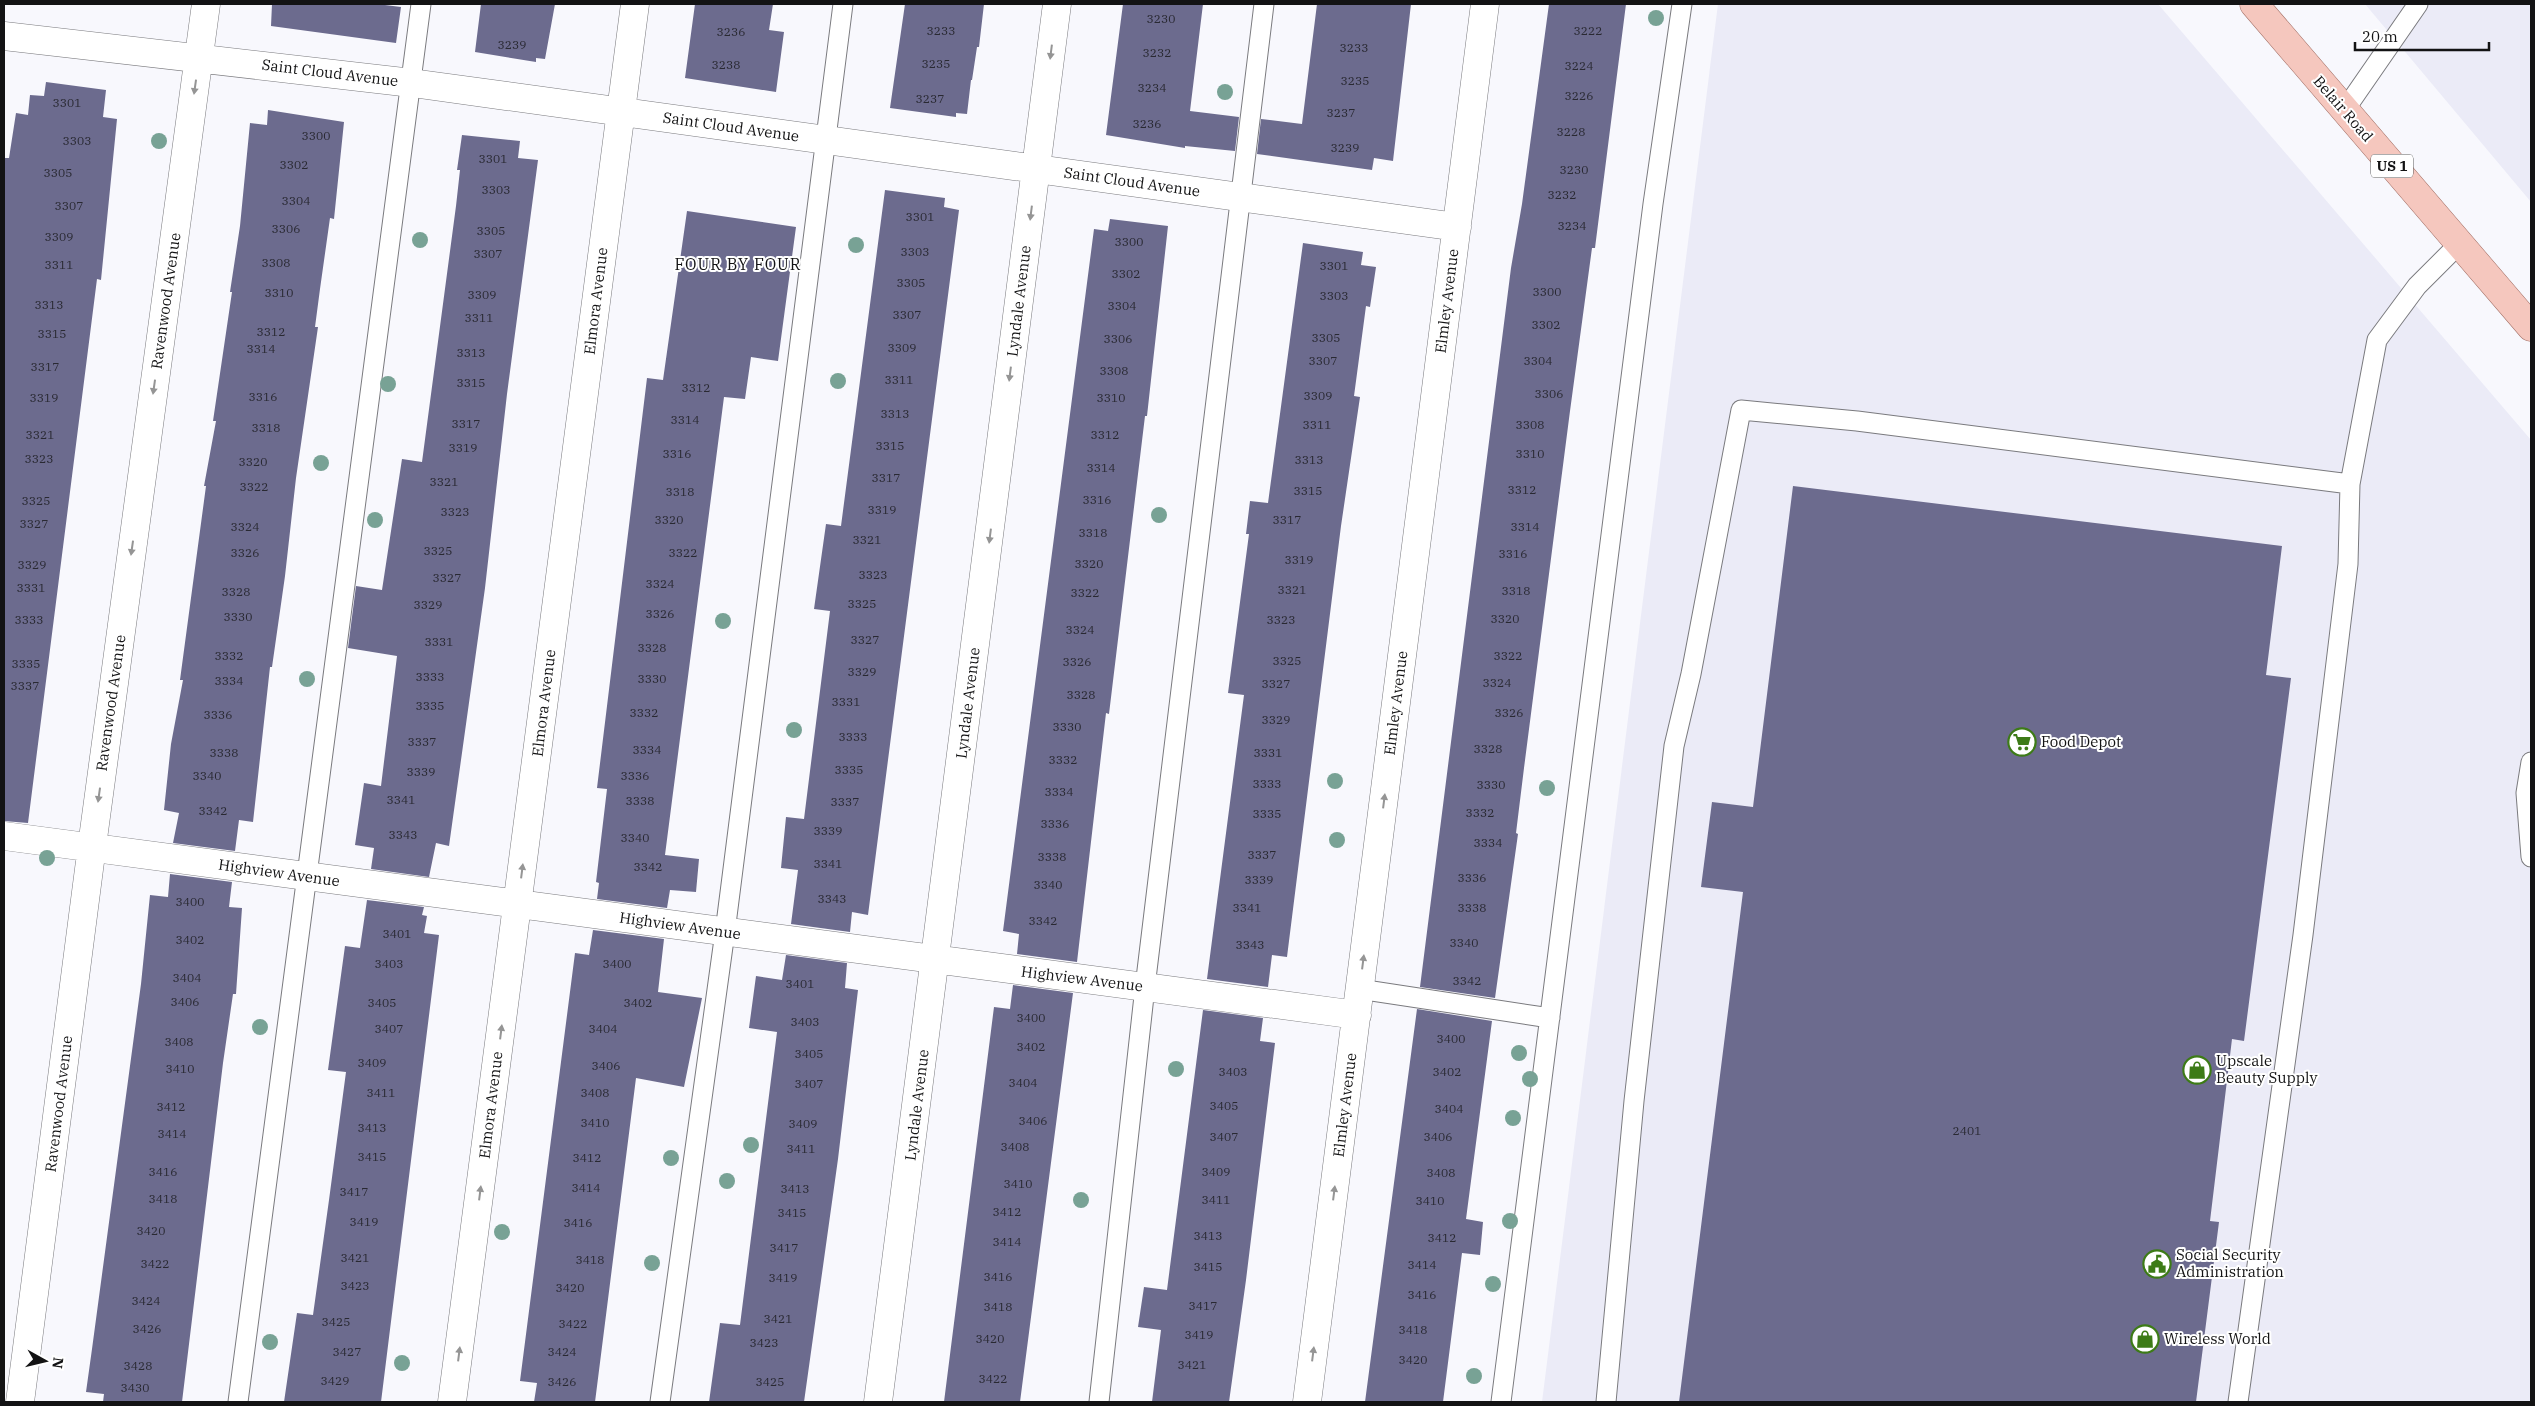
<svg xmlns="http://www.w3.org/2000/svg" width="2535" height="1406" font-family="'IBM Plex Serif',serif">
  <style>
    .built { fill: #ebebf7 }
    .building { fill: #6c6b8e }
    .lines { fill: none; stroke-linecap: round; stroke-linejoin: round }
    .lane-casing { stroke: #7a7a7e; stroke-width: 21 }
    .street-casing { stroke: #7a7a7e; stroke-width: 29 }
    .primary-casing { stroke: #a27066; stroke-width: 29 }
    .lane { stroke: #fff; stroke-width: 19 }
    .street { stroke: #fff; stroke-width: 28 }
    .primary { stroke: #f5c7be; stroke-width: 28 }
    .tree { fill: #78a295 }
    .oneway { fill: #959595 }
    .labels { text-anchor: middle; stroke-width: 4; stroke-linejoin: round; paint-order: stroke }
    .number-label { font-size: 12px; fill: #292932 }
    .shield { fill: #fff; stroke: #5a5a5a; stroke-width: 1 }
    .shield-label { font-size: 14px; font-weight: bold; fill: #131314 }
    .street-label { font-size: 15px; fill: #131314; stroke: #fff }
    .poi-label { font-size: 15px; fill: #131314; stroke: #fff; text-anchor: start }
    .neighbourhood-label { font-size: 16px; letter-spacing: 1px; fill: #131314; stroke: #fff }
  </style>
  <rect width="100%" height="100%" fill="#f8f8fd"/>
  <path class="built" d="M1718,4H2158L2531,440V1402H1542Z
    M2365,4H2531V202Z"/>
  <path class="building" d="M272,4H377L401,7L396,43L271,26Z
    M481,4H555L545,59L536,58V62L475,52Z
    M695,4H773L769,30L784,32L776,92L685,78Z
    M905,4H984L979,47H977L972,80H971L967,114L956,113V117L890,108Z
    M1123,4H1203L1190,111L1239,117L1235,151L1185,146V148L1106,135Z
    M1317,4H1411L1393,161L1374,158L1372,170L1257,154L1261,119L1302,124Z
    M1549,4H1626L1596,240L1595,248H1592L1570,411L1524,768L1516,833L1518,834L1495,998L1420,987L1511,268L1522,204Z
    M46,82L106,90L103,117L117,119L101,280L97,279L28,823L4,821V158H9L16,113L28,115L30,95L44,96Z
    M268,110L344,122L334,219L330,218L320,289L315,327H318L296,478L285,576L272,667H270L253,822L239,820L235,851L173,843L179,813L164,810L171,744L183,680H180L206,486H204L216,421H213L232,292H230L240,226L250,123L267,125Z
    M462,135L520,141L518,158L538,160L507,394L485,588L449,846L436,843L429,877L371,869L374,848L355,845L364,783L381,786L397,656L348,648L356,586L382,590L402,459L422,462L456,206L460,170H457Z
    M885,190L945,198L944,207L959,210L868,915L852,912L850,932L791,924L798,870L781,868L786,817L804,819L830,611L814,609L826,524L841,526Z
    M687,211L796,227L778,361L751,357L745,399L724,397L665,855L699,859L696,892L670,890L667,908L597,899L599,883L596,882L607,789L597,788L647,378L663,380Z
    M1110,219L1168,226L1147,416H1145L1109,714L1106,713L1077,962L1017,954L1019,934L1003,931L1094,229L1108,231Z
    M1303,243L1363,252L1361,265L1376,267L1370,307L1366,306L1354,396L1360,397L1341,526L1287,957L1272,955L1268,987L1207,979L1244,695L1228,693L1249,534H1246L1250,501L1268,503Z
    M1793,486L2282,546L2266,675L2291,678L2244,1041L2232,1039L2210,1221L2219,1222L2196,1402H1679L1743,892L1701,887L1712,802L1753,807Z
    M170,874L232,882L229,907L242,908L236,994H233L223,1063L182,1402H103L104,1394L86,1392L92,1349L141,984L150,895L168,897Z
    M367,900L424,907L422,915L427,916L424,933L439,935L381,1402H284L297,1313L313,1315L329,1200L346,1072L328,1070L345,946L360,948Z
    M593,930L664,939L658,992L702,998L684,1087L636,1078L595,1402H534L537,1383L520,1381L575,953L589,955Z
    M786,955L847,963L845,988L858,990L838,1159L804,1402H709L720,1323L740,1325L777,1032L749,1028L756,976L782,980Z
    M1013,985L1073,993L1020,1402H944L994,1007L1010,1009Z
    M1417,1009L1492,1021L1466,1219L1483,1222L1480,1255L1462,1253L1443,1402H1365Z
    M1203,1010L1263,1018L1260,1041L1275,1043L1246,1280L1229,1402H1152L1161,1330L1138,1327L1144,1287L1167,1290Z"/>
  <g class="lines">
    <g class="lane-casing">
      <path id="lane" d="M2344,111L2418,4
        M2531,762L2526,793L2531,857
        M1359,989L1550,1018
        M238,1402L421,4
        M660,1402L725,932L843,4
        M1099,1402L1145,987L1264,4
        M1501,1402L1653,204L1682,4
        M1606,1402L1634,1101L1674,746L1691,674L1741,410L1857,421L2350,484L2377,340L2417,286L2460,243
        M2238,1402L2303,935L2348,564L2350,484"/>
    </g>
    <g class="street-casing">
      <path id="street" d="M4,36L412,83L1457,227
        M4,836L1357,1015
        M20,1402L92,846L206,4
        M452,1402L635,4
        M878,1402L1057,4
        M1307,1402L1485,4"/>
    </g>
    <g class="primary-casing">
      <path id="primary" d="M2254,4L2531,327"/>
    </g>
    <use href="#lane" class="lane"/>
    <use href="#street" class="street"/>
    <use href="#primary" class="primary"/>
  </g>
  <g class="tree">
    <circle cx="1656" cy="18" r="8"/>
    <circle cx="1225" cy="92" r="8"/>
    <circle cx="159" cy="141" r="8"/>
    <circle cx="420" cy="240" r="8"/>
    <circle cx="856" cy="245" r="8"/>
    <circle cx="838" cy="381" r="8"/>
    <circle cx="388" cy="384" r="8"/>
    <circle cx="321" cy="463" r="8"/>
    <circle cx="1159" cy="515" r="8"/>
    <circle cx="375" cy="520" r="8"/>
    <circle cx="723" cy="621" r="8"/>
    <circle cx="307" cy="679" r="8"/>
    <circle cx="794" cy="730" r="8"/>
    <circle cx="1335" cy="781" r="8"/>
    <circle cx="1547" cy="788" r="8"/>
    <circle cx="1337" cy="840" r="8"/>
    <circle cx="47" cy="858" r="8"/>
    <circle cx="260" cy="1027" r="8"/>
    <circle cx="1519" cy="1053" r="8"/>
    <circle cx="1176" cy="1069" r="8"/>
    <circle cx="1530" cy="1079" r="8"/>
    <circle cx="1513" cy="1118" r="8"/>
    <circle cx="751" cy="1145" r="8"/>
    <circle cx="671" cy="1158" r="8"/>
    <circle cx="727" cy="1181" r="8"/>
    <circle cx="1081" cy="1200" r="8"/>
    <circle cx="1510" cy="1221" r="8"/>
    <circle cx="502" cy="1232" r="8"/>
    <circle cx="652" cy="1263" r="8"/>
    <circle cx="1493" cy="1284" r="8"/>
    <circle cx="270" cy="1342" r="8"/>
    <circle cx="402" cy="1363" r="8"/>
    <circle cx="1474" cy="1376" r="8"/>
  </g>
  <defs><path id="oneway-solid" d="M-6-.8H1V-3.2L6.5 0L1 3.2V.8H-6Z" transform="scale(1.25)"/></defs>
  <g class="oneway">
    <use href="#oneway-solid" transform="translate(1051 52) rotate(97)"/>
    <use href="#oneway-solid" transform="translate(195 87) rotate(98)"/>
    <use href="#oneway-solid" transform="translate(1031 213) rotate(97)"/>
    <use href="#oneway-solid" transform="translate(1010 374) rotate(97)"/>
    <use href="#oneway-solid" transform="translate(154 387) rotate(98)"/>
    <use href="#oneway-solid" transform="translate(990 536) rotate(97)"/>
    <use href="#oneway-solid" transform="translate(132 548) rotate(98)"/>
    <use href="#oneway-solid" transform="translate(99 795) rotate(98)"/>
    <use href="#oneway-solid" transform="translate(1384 801) rotate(-83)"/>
    <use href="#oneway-solid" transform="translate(522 871) rotate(-83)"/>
    <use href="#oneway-solid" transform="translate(1363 962) rotate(-83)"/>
    <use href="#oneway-solid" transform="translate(501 1032) rotate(-83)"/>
    <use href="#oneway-solid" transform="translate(480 1193) rotate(-83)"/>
    <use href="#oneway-solid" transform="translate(1334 1193) rotate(-83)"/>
    <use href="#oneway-solid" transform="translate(459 1354) rotate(-83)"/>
    <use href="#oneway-solid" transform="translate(1313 1354) rotate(-83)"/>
  </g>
  <defs>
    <g id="supermarket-ring" transform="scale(1.4375)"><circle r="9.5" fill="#fff" stroke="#3d7b17" stroke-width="1.5"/><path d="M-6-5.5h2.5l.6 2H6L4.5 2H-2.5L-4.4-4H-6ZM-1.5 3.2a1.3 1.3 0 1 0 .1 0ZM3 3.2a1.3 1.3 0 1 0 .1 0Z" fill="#3d7b17"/></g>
    <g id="shop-ring" transform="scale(1.4375)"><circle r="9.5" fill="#fff" stroke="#3d7b17" stroke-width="1.5"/><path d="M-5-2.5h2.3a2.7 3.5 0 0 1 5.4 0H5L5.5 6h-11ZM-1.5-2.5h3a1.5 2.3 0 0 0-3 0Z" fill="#3d7b17"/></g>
    <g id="civic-ring" transform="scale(1.4375)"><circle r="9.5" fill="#fff" stroke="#3d7b17" stroke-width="1.5"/><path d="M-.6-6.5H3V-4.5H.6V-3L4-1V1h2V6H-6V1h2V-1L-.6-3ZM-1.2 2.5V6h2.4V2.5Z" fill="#3d7b17"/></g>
  </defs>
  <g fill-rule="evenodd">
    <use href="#supermarket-ring" x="2022" y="742"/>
    <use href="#shop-ring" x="2197" y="1070"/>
    <use href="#civic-ring" x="2157" y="1264"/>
    <use href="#shop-ring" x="2145" y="1339"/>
  </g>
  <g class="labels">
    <g class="number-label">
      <text x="1161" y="23">3230</text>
      <text x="941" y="35">3233</text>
      <text x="1588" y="35">3222</text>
      <text x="731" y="36">3236</text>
      <text x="512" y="49">3239</text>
      <text x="1354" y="52">3233</text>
      <text x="1157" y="57">3232</text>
      <text x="936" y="68">3235</text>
      <text x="726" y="69">3238</text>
      <text x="1579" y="70">3224</text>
      <text x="1355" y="85">3235</text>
      <text x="1152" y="92">3234</text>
      <text x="1579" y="100">3226</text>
      <text x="930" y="103">3237</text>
      <text x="67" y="107">3301</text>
      <text x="1341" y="117">3237</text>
      <text x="1147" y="128">3236</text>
      <text x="1571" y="136">3228</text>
      <text x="316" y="140">3300</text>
      <text x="77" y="145">3303</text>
      <text x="1345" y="152">3239</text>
      <text x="493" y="163">3301</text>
      <text x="294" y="169">3302</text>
      <text x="1574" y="174">3230</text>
      <text x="58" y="177">3305</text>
      <text x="496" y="194">3303</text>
      <text x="1562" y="199">3232</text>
      <text x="296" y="205">3304</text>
      <text x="69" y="210">3307</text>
      <text x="920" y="221">3301</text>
      <text x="1572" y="230">3234</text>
      <text x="286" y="233">3306</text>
      <text x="491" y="235">3305</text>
      <text x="59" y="241">3309</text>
      <text x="1129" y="246">3300</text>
      <text x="915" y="256">3303</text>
      <text x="488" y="258">3307</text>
      <text x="276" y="267">3308</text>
      <text x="59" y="269">3311</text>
      <text x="1334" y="270">3301</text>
      <text x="1126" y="278">3302</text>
      <text x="911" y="287">3305</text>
      <text x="1547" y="296">3300</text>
      <text x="279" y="297">3310</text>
      <text x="482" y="299">3309</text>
      <text x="1334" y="300">3303</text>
      <text x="49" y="309">3313</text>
      <text x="1122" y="310">3304</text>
      <text x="907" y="319">3307</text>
      <text x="479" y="322">3311</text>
      <text x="1546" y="329">3302</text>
      <text x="271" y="336">3312</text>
      <text x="52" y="338">3315</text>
      <text x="1326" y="342">3305</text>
      <text x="1118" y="343">3306</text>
      <text x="902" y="352">3309</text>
      <text x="261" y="353">3314</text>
      <text x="471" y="357">3313</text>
      <text x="1323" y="365">3307</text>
      <text x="1538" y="365">3304</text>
      <text x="45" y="371">3317</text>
      <text x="1114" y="375">3308</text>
      <text x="899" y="384">3311</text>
      <text x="471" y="387">3315</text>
      <text x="696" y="392">3312</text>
      <text x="1549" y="398">3306</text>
      <text x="1318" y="400">3309</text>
      <text x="263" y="401">3316</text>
      <text x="44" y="402">3319</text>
      <text x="1111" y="402">3310</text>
      <text x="895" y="418">3313</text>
      <text x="685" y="424">3314</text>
      <text x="466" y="428">3317</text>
      <text x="1317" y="429">3311</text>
      <text x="1530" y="429">3308</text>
      <text x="266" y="432">3318</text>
      <text x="40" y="439">3321</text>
      <text x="1105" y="439">3312</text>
      <text x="890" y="450">3315</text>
      <text x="463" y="452">3319</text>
      <text x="677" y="458">3316</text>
      <text x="1530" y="458">3310</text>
      <text x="39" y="463">3323</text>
      <text x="1309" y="464">3313</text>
      <text x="253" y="466">3320</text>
      <text x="1101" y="472">3314</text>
      <text x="886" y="482">3317</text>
      <text x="444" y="486">3321</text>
      <text x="254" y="491">3322</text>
      <text x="1522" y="494">3312</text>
      <text x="1308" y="495">3315</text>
      <text x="680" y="496">3318</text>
      <text x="1097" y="504">3316</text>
      <text x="36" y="505">3325</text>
      <text x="882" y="514">3319</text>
      <text x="455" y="516">3323</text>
      <text x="669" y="524">3320</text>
      <text x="1287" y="524">3317</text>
      <text x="34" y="528">3327</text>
      <text x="245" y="531">3324</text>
      <text x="1525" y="531">3314</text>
      <text x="1093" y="537">3318</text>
      <text x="867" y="544">3321</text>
      <text x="438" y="555">3325</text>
      <text x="245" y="557">3326</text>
      <text x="683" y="557">3322</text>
      <text x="1513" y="558">3316</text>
      <text x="1299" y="564">3319</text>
      <text x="1089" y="568">3320</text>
      <text x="32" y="569">3329</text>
      <text x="873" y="579">3323</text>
      <text x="447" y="582">3327</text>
      <text x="660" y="588">3324</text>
      <text x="31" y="592">3331</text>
      <text x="1292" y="594">3321</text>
      <text x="1516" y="595">3318</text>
      <text x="236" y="596">3328</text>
      <text x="1085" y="597">3322</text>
      <text x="862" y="608">3325</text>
      <text x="428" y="609">3329</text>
      <text x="660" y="618">3326</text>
      <text x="238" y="621">3330</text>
      <text x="1505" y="623">3320</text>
      <text x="29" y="624">3333</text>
      <text x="1281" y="624">3323</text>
      <text x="1080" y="634">3324</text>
      <text x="865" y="644">3327</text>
      <text x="439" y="646">3331</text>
      <text x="652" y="652">3328</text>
      <text x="229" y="660">3332</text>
      <text x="1508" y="660">3322</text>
      <text x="1287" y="665">3325</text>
      <text x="1077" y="666">3326</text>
      <text x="26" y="668">3335</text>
      <text x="862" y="676">3329</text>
      <text x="430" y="681">3333</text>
      <text x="652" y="683">3330</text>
      <text x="229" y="685">3334</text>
      <text x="1497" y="687">3324</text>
      <text x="1276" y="688">3327</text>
      <text x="25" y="690">3337</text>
      <text x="1081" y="699">3328</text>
      <text x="846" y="706">3331</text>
      <text x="430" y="710">3335</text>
      <text x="644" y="717">3332</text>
      <text x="1509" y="717">3326</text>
      <text x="218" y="719">3336</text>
      <text x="1276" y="724">3329</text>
      <text x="1067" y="731">3330</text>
      <text x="853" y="741">3333</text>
      <text x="422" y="746">3337</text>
      <text x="1488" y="753">3328</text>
      <text x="647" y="754">3334</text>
      <text x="224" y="757">3338</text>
      <text x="1268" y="757">3331</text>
      <text x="1063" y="764">3332</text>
      <text x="849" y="774">3335</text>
      <text x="421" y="776">3339</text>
      <text x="207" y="780">3340</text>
      <text x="635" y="780">3336</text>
      <text x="1267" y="788">3333</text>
      <text x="1491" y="789">3330</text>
      <text x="1059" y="796">3334</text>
      <text x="401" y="804">3341</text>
      <text x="640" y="805">3338</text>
      <text x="845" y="806">3337</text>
      <text x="213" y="815">3342</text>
      <text x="1480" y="817">3332</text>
      <text x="1267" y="818">3335</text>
      <text x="1055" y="828">3336</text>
      <text x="828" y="835">3339</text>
      <text x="403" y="839">3343</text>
      <text x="635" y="842">3340</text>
      <text x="1488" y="847">3334</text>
      <text x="1262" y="859">3337</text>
      <text x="1052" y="861">3338</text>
      <text x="828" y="868">3341</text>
      <text x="648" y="871">3342</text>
      <text x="1472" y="882">3336</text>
      <text x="1259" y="884">3339</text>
      <text x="1048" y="889">3340</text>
      <text x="832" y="903">3343</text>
      <text x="190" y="906">3400</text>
      <text x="1247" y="912">3341</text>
      <text x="1472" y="912">3338</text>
      <text x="1043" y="925">3342</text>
      <text x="397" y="938">3401</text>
      <text x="190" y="944">3402</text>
      <text x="1464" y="947">3340</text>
      <text x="1250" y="949">3343</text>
      <text x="389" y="968">3403</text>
      <text x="617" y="968">3400</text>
      <text x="187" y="982">3404</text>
      <text x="1467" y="985">3342</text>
      <text x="800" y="988">3401</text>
      <text x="185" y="1006">3406</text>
      <text x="382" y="1007">3405</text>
      <text x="638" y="1007">3402</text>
      <text x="1031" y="1022">3400</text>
      <text x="805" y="1026">3403</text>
      <text x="389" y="1033">3407</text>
      <text x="603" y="1033">3404</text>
      <text x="1451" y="1043">3400</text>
      <text x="179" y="1046">3408</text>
      <text x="1031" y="1051">3402</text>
      <text x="809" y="1058">3405</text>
      <text x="372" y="1067">3409</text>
      <text x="606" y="1070">3406</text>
      <text x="180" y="1073">3410</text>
      <text x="1233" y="1076">3403</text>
      <text x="1447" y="1076">3402</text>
      <text x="1023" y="1087">3404</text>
      <text x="809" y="1088">3407</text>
      <text x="381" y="1097">3411</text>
      <text x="595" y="1097">3408</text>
      <text x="1224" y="1110">3405</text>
      <text x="171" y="1111">3412</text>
      <text x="1449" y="1113">3404</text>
      <text x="1033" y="1125">3406</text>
      <text x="595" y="1127">3410</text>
      <text x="803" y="1128">3409</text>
      <text x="372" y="1132">3413</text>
      <text x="1967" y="1135">2401</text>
      <text x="172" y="1138">3414</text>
      <text x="1224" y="1141">3407</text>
      <text x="1438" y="1141">3406</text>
      <text x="1015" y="1151">3408</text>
      <text x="801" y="1153">3411</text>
      <text x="372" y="1161">3415</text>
      <text x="587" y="1162">3412</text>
      <text x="163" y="1176">3416</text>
      <text x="1216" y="1176">3409</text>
      <text x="1441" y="1177">3408</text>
      <text x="1018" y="1188">3410</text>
      <text x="586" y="1192">3414</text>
      <text x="795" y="1193">3413</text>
      <text x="354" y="1196">3417</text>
      <text x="163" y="1203">3418</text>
      <text x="1216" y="1204">3411</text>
      <text x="1430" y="1205">3410</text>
      <text x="1007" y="1216">3412</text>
      <text x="792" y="1217">3415</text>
      <text x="364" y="1226">3419</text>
      <text x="578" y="1227">3416</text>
      <text x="151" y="1235">3420</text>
      <text x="1208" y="1240">3413</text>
      <text x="1442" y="1242">3412</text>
      <text x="1007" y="1246">3414</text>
      <text x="784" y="1252">3417</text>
      <text x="355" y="1262">3421</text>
      <text x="590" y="1264">3418</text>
      <text x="155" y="1268">3422</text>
      <text x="1422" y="1269">3414</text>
      <text x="1208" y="1271">3415</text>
      <text x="998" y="1281">3416</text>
      <text x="783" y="1282">3419</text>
      <text x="355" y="1290">3423</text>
      <text x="570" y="1292">3420</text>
      <text x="1422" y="1299">3416</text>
      <text x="146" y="1305">3424</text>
      <text x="1203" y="1310">3417</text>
      <text x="998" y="1311">3418</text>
      <text x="778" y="1323">3421</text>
      <text x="336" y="1326">3425</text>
      <text x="573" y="1328">3422</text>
      <text x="147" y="1333">3426</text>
      <text x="1413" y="1334">3418</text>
      <text x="1199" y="1339">3419</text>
      <text x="990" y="1343">3420</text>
      <text x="764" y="1347">3423</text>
      <text x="347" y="1356">3427</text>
      <text x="562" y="1356">3424</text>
      <text x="1413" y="1364">3420</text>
      <text x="1192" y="1369">3421</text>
      <text x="138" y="1370">3428</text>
      <text x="993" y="1383">3422</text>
      <text x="335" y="1385">3429</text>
      <text x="562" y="1386">3426</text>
      <text x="770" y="1386">3425</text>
      <text x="135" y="1392">3430</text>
    </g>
    <rect class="shield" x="2371" y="154.5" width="42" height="23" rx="4"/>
    <g class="shield-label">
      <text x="2392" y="171">US 1</text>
    </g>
    <g class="street-label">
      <text transform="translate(330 73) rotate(7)" y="5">Saint Cloud Avenue</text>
      <text transform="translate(2343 109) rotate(49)" y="5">Belair Road</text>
      <text transform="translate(731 127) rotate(8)" y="5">Saint Cloud Avenue</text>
      <text transform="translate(1132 182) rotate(8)" y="5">Saint Cloud Avenue</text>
      <text transform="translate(166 301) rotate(-82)" y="5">Ravenwood Avenue</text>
      <text transform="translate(596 301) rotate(-83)" y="5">Elmora Avenue</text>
      <text transform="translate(1019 301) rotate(-83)" y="5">Lyndale Avenue</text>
      <text transform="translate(1447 301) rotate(-83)" y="5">Elmley Avenue</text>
      <text transform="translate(111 703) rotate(-82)" y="5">Ravenwood Avenue</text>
      <text transform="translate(544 703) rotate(-83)" y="5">Elmora Avenue</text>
      <text transform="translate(968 703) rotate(-83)" y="5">Lyndale Avenue</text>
      <text transform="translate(1396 703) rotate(-83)" y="5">Elmley Avenue</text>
      <text transform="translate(279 873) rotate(8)" y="5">Highview Avenue</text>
      <text transform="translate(680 926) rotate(8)" y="5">Highview Avenue</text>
      <text transform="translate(1082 979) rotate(7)" y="5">Highview Avenue</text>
      <text transform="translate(59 1104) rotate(-83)" y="5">Ravenwood Avenue</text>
      <text transform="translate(491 1105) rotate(-83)" y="5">Elmora Avenue</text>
      <text transform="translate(917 1105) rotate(-83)" y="5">Lyndale Avenue</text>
      <text transform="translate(1345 1105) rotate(-83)" y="5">Elmley Avenue</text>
    </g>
    <g class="poi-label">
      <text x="2041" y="747">Food Depot</text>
      <text x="2216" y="1066">Upscale<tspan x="2216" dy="17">Beauty Supply</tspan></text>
      <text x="2176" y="1260">Social Security<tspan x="2176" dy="17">Administration</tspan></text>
      <text x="2164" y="1344">Wireless World</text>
    </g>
    <g class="neighbourhood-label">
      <text x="738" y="270">FOUR BY FOUR</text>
    </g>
  </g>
  <rect width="2535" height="1406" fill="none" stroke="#131314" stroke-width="10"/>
  <g transform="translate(45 1361) rotate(98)" stroke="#ffffff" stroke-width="4" paint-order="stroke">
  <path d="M0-4L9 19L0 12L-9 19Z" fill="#131314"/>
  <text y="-8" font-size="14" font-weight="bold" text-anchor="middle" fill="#131314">N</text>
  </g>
  <path d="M2355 42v8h134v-8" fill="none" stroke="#131314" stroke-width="2.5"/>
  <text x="2362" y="42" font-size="15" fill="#131314" stroke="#ffffff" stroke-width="4" paint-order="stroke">20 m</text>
</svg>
